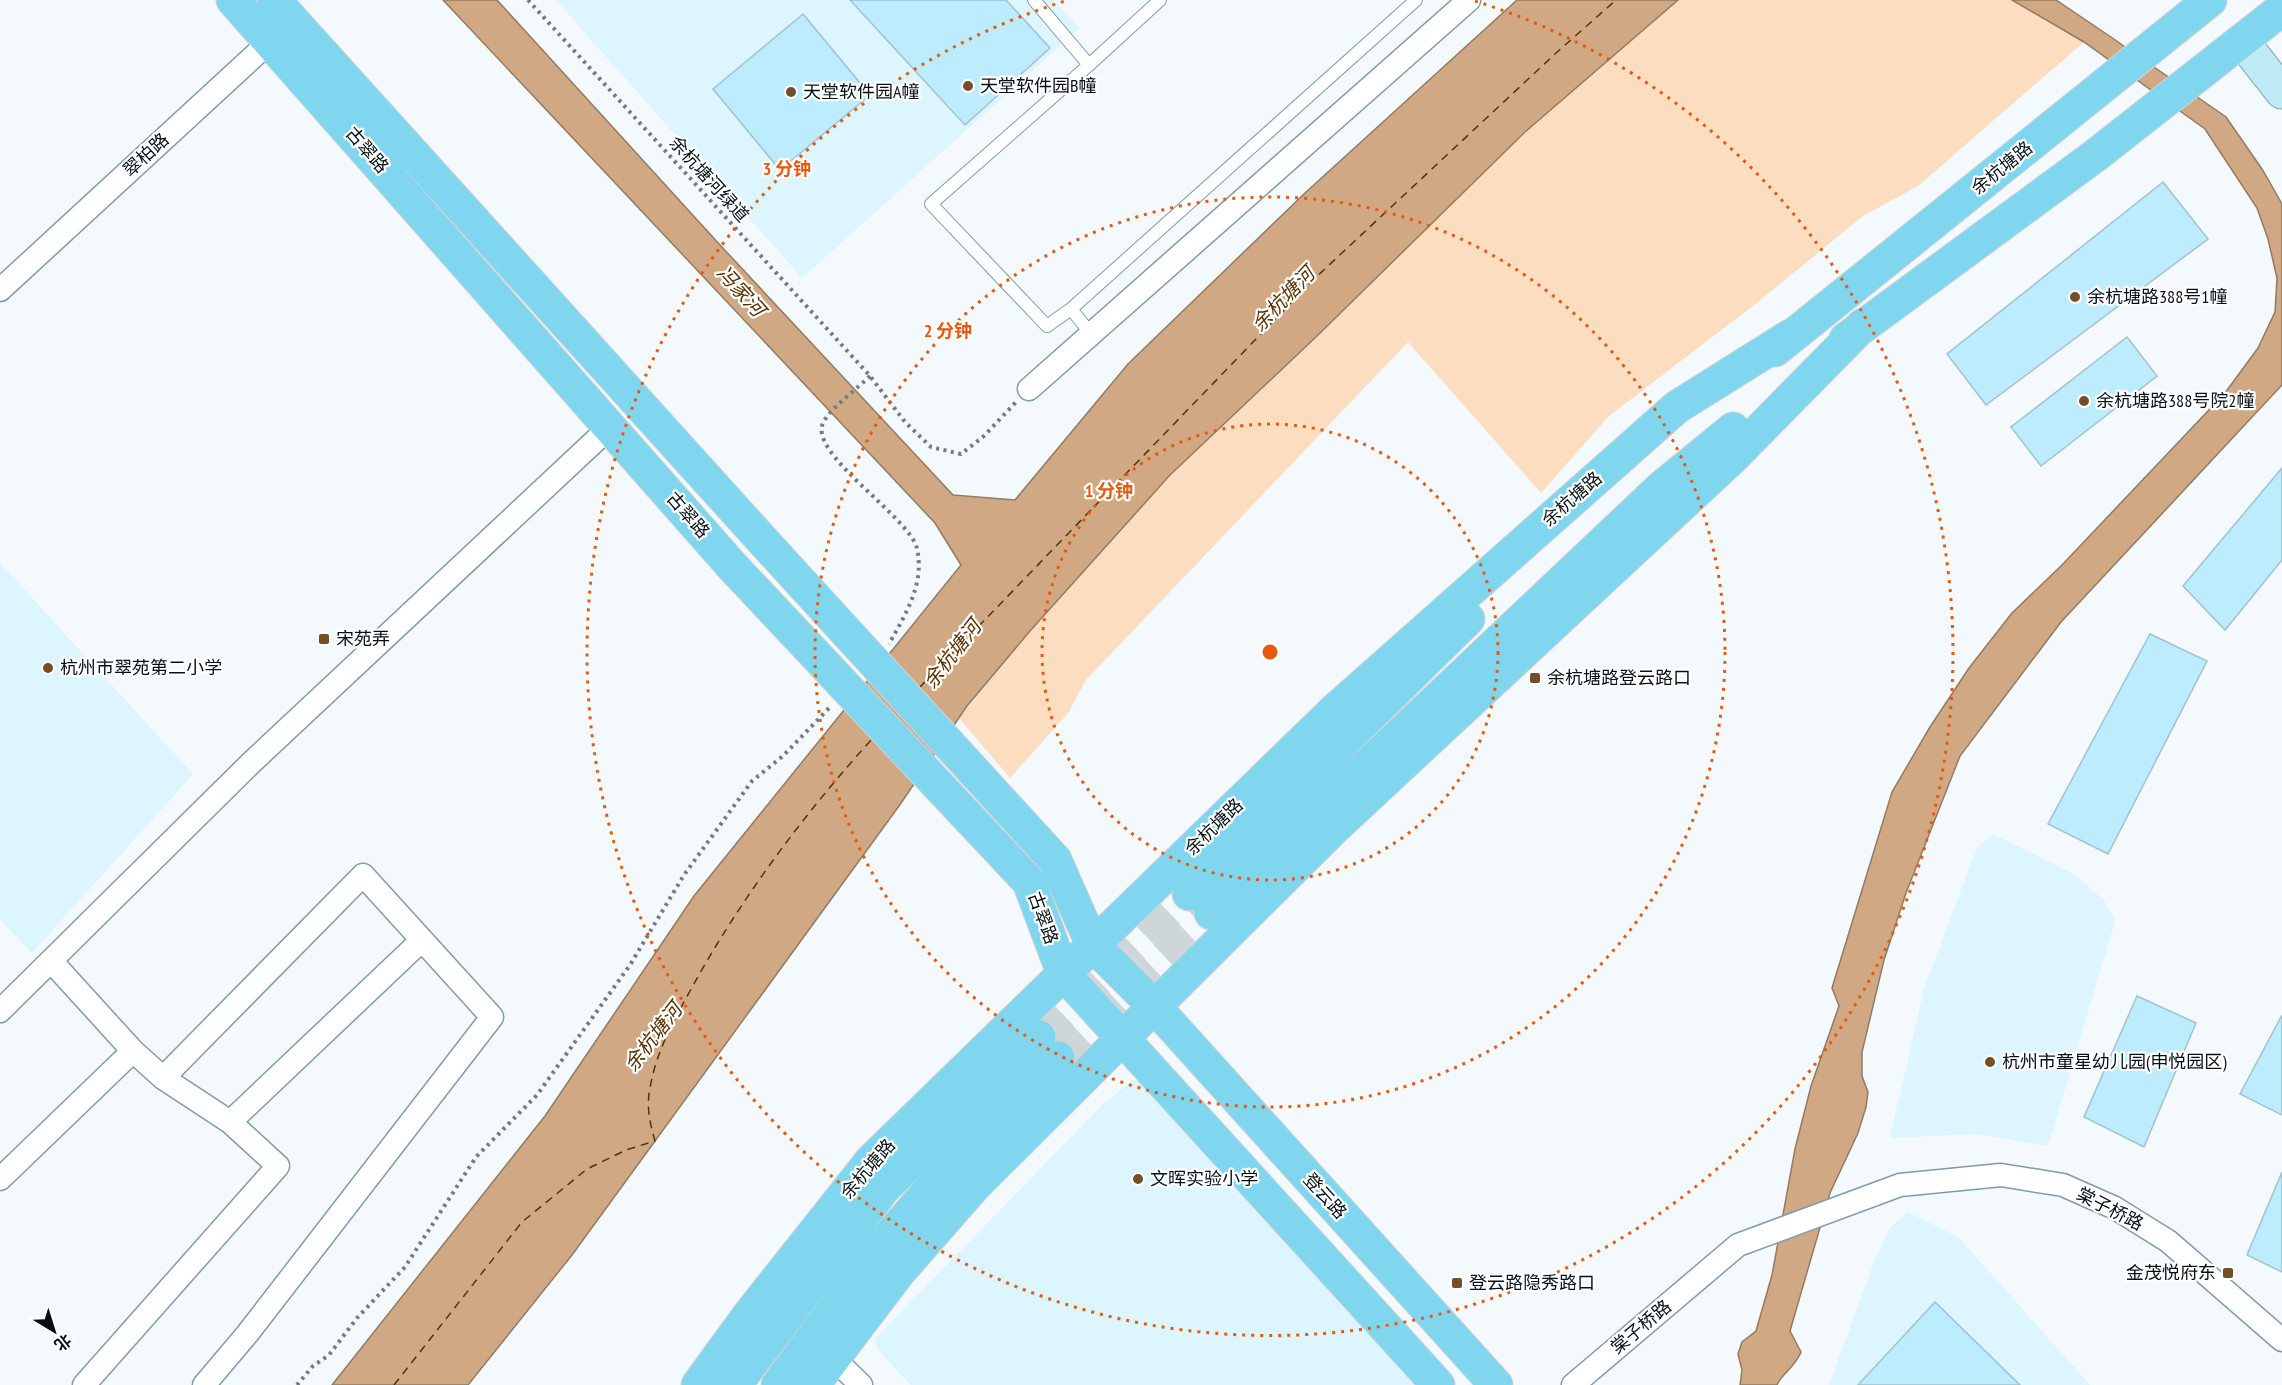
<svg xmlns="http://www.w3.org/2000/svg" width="2282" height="1385" font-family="'PT Sans Narrow','Noto Sans SC',sans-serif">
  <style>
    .built { fill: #dcf5ff }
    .green { fill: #fdddc0 }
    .water { fill: #d0a984; stroke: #937b62; stroke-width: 1.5 }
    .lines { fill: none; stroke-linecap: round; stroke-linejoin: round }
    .ferry { stroke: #573202; stroke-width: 1.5; stroke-dasharray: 8 6; stroke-linecap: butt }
    .building { fill: #bcecfd; stroke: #a1c2ce; stroke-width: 1.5 }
    .primary-tunnel { stroke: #cfd6d9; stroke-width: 33; stroke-dasharray: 33 16; stroke-linecap: butt }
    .lane-casing { stroke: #7d9da9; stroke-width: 14 }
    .street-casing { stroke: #7d9da9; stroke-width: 25 }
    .secondary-casing { stroke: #7d9da9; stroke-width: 35 }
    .primary-casing { stroke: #d2d4d5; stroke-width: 35 }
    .path { stroke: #747c80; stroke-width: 4; stroke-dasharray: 3 4.5; stroke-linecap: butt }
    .lane { stroke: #fff; stroke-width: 12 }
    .street { stroke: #fff; stroke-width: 22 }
    .secondary { stroke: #bfebf7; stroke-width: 33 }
    .primary { stroke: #80d6ef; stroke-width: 33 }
    .primary-bridge-casing { stroke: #d2d4d5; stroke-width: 35; stroke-linecap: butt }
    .primary-bridge { stroke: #80d6ef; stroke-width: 33 }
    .ring { fill: none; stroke: #e8590c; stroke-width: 3; stroke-dasharray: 3 6 }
    .poi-dot { fill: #734e29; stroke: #fff; stroke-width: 2 }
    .labels { text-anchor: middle; stroke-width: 4.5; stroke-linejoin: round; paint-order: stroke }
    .poi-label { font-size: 18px; fill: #051014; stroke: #fff; text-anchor: start }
    .street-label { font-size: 18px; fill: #051014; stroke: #fff }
    .water-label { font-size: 20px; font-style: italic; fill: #573202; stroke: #fff }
    .centre { fill: #e8590c; stroke: #fff; stroke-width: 3 }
    .ring-label { font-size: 18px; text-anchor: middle; font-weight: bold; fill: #e8590c; stroke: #fff; stroke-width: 4.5; stroke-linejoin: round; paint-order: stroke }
  </style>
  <rect width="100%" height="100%" fill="#f3f9fc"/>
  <path class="built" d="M556,0H1053L1080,28L802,278Z
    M0,563L193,774L32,953L0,920Z
    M1993,834L2072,873L2104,900L2115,921L2048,1146L1975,1134L1890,1138L1924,989L1977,848Z
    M1133,1080L1156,1082L1418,1385H911L877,1349L875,1339L1103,1104Z
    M1908,1212L1958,1237L2090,1385H1829L1874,1262L1889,1229Z"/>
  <path class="green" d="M1678,0H2012L2084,42L1918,186L1863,216L1758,302L1609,416L1541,493L1408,342L1085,681L1069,712L1010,778L959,718L1030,631L1170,475L1317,336L1525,132Z"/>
  <path class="water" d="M443,0H497L720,245L953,495L1015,500L1128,364L1305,193L1517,0H1678L1525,132L1317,336L1170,475L1030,631L967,706L899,806L572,1255L468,1385H332L545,1116L694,896L961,565L935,523Z
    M2012,0H2056L2108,35L2226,117L2262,169L2282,204V385L2061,622L1960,756L1906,893L1884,960L1862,1052V1076L1868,1092L1866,1107L1858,1133L1830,1193L1790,1331L1801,1352C1796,1366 1779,1377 1777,1385H1740L1742,1370L1738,1354L1742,1342L1756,1331L1772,1275L1795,1149L1811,1086L1839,1006L1832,988L1892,792L1930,727L1969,668L2012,613L2061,566L2225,393L2258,348L2275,312L2277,278L2268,239L2257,208L2205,129L2084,42Z"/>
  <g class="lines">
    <path class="ferry" d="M920,687L1313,280L1555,54L1616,0
      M394,1385L522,1222L587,1169L626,1150L655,1141C650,1123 646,1107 650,1088C656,1052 673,1022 690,991C739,901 803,815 872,739"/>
  </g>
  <path class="building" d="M850,0H1006L1050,48L965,125Z
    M803,14L870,95L780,170L713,89Z
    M2163,182L2208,239L1986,405L1947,354Z
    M2127,337L2157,376L2041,466L2011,427Z
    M2282,468V560L2225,630L2183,586Z
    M2150,634L2207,661L2108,854L2048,824Z
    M2137,996L2196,1023L2144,1147L2084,1117Z
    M2282,1015V1115L2240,1094Z
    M2282,1172V1272L2247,1255Z
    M1935,1302L2020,1385H1858Z"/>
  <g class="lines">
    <path class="primary-tunnel" d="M1039,1037L1189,894
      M1058,1058L1211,913"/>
    <g class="lane-casing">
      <path id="lane" d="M1034,0L1089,65L1160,0
        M1071,309L1047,326L931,204L1089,65
        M1091,334L1071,309L1416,0"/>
    </g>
    <g class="street-casing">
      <path id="street" d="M0,290L279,33
        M1029,389L1469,0
        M52,962L133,1051L163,1078L230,1122
        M0,1011L252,762L611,426
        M163,1078L363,875L492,1017L248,1333L204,1385
        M0,1179L133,1051
        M833,1358L861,1385
        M84,1385L278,1166L230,1122L422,940
        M1573,1385L1738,1245L1900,1185L2001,1175L2063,1185L2115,1208L2168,1241L2282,1340"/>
    </g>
    <g class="secondary-casing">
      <path id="secondary" d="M2242,41L2282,92"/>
    </g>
    <g class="primary-casing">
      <path id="primary" d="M233,0L732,566
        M274,0L763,541
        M1846,339L2096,155L2282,9
        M1775,350L2210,0
        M1055,860L1092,944L1154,1006L1496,1385
        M1029,882L1063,973L1438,1385
        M1189,894L1468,619
        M1211,913L1662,487L1733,429
        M698,1385L749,1315L871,1161L1335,710L1677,407L1792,335
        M735,1385L883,1189L1039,1037
        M778,1385L879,1248L966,1149L1058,1058
        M813,1385L899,1272L976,1184L1333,829L1732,458L1863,325"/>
    </g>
    <path class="path" d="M528,0L870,376L905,422L931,447L961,454L984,436L1016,402
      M870,376C857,389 833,406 824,421C804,452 911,517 917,549C925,584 905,615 889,644
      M297,1385L313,1366L329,1355L357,1318L405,1267L476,1157L537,1095L630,965L684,875L752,781L783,756L831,706"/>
    <use href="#lane" class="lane"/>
    <use href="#street" class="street"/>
    <use href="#secondary" class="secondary"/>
    <use href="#primary" class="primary"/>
    <g class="primary-bridge-casing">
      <path id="primary-bridge" d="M763,541L1055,860
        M732,566L1029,882"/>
    </g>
    <use href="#primary-bridge" class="primary-bridge"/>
  </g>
  <g class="ring">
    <circle cx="1270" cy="652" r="228"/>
    <circle cx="1270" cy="652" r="455"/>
    <path d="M1475 1A683 683 0 1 1 1065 1"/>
  </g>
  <g class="poi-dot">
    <circle cx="968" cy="86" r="6"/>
    <circle cx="791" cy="92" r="6"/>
    <circle cx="2075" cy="297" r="6"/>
    <circle cx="2084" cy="401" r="6"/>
    <rect x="318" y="633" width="12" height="12" rx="3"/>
    <circle cx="48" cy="668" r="6"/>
    <rect x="1529" y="672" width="12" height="12" rx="3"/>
    <circle cx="1990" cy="1062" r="6"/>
    <circle cx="1138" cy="1179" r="6"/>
    <rect x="2222" y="1267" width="12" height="12" rx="3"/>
    <rect x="1451" y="1277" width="12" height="12" rx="3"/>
  </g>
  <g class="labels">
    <g class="poi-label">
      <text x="980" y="92">天堂软件园B幢</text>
      <text x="803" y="98">天堂软件园A幢</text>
      <text x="2087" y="303">余杭塘路388号1幢</text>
      <text x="2096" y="407">余杭塘路388号院2幢</text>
      <text x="336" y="645">宋苑弄</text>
      <text x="60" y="674">杭州市翠苑第二小学</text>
      <text x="1547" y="684">余杭塘路登云路口</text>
      <text x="2002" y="1068">杭州市童星幼儿园(申悦园区)</text>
      <text x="1150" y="1185">文晖实验小学</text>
      <text x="2216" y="1279" text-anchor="end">金茂悦府东</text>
      <text x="1469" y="1289">登云路隐秀路口</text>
    </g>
    <g class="street-label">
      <text transform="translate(367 150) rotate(49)" y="6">古翠路</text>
      <text transform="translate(146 155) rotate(-43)" y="6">翠柏路</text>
      <text transform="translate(2002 168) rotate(-39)" y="6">余杭塘路</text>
      <text transform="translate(709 179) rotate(48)" y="6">余杭塘河绿道</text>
      <text transform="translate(1572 499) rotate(-41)" y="6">余杭塘路</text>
      <text transform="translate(688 515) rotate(49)" y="6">古翠路</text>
      <text transform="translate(1214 827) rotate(-44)" y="6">余杭塘路</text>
      <text transform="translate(1043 918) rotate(70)" y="6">古翠路</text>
      <text transform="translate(868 1169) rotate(-49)" y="6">余杭塘路</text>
      <text transform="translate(1325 1196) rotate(48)" y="6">登云路</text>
      <text transform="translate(2110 1209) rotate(27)" y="6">棠子桥路</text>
      <text transform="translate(1641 1327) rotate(-40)" y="6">棠子桥路</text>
    </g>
    <g class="water-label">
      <text transform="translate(741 291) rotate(48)" y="7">冯家河</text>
      <text transform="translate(1283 299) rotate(-46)" y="7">余杭塘河</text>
      <text transform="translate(952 654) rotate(-52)" y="7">余杭塘河</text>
      <text transform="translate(653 1037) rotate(-52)" y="7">余杭塘河</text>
    </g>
  </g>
  <circle cx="1270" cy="652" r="9" class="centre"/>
  <g class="ring-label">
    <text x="787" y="175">3 分钟</text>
    <text x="948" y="337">2 分钟</text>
    <text x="1109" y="497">1 分钟</text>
  </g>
  <g transform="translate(54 1331) rotate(142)" stroke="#ffffff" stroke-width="4.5" paint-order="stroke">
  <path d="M0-4.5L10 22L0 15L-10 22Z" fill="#051014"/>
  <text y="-9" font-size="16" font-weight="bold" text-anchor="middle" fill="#051014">北</text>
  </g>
</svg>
